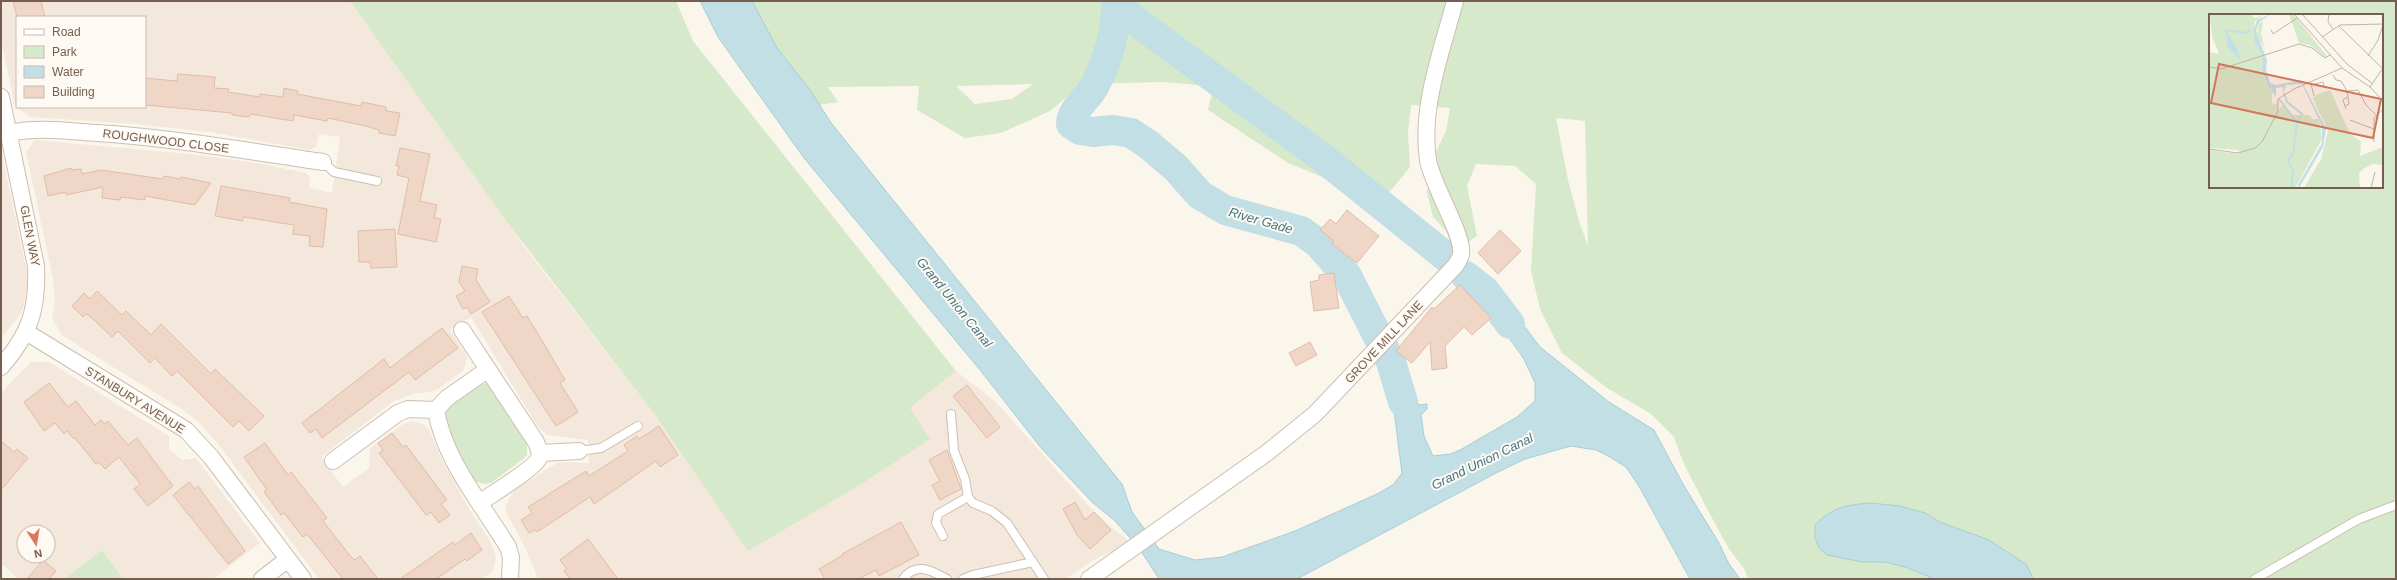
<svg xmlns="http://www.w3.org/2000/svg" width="2397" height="580" font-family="Arial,sans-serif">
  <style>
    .residential { fill: #f3e8db; fill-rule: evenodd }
    .green { fill: #d7e9cb; fill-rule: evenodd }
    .water { fill: #c1dfe4; stroke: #a8ced5 }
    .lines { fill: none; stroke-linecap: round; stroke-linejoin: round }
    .river { stroke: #c1dfe4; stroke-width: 30 }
    .building { fill: #efd6c6; stroke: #e0bda7 }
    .lane-casing { stroke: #cdbeb2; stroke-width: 10 }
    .street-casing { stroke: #cdbeb2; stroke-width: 18 }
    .lane { stroke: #fff; stroke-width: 8 }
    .street { stroke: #fff; stroke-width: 16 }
    .labels { text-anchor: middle; stroke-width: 4; stroke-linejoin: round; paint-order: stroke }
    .street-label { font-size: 12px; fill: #755e50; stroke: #fefaf3 }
    .water-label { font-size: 13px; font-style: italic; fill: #47767f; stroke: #fefaf3 }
    .inset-river { fill: none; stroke: #c1dfe4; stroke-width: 2 }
    .inset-road { fill: none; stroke: #c1b4a9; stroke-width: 1 }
    .view { fill: #d0765b; fill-opacity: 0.15; stroke: #d0765b; stroke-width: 2 }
    .inset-edge { fill: none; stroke: #755e50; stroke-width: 2 }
  </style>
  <rect width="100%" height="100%" fill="#fbf6ec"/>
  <path class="residential" d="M1,1H350L532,257L654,413L910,408L956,371L995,401L1088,505L1107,524L1132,543L1095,559L1066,579H538L525,547L506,512V505L514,491L558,462L589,463L588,440L547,435L538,427L471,317L450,330L467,356L464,370L435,391L413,394L394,401L321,457L343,487L369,468L370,448L403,424L412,421L423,424L428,428L441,458L468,507L491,543L496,557L493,571L482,579H319L215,440L197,421L183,410L63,336L52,319L55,299L53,279L26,152L35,140L190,154L258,163L306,173L310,178L309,188L332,193L340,137L319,134L316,146L311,150L209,132L135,124L30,117L15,106L1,40ZM17,17H145V107H17Z
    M1,150L27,272V285L24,306L20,315L1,338Z
    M31,362H49L169,436V449L182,460L196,458L260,543L213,579H123L102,550L64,579H18L1,563V393ZM24,532H48V556H24Z"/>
  <path class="green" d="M350,1H676L693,41L956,371L910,408L930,439L863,483L748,551L656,416L504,218Z
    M747,1H2396V579H1748L1745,570L1729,549L1706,507L1683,462L1674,437L1651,414L1607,388L1562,353L1540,309L1531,271L1536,184L1515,166L1476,164L1467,186L1477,236L1461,247L1433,217L1427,192L1433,158L1446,131L1450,108L1411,105L1408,132L1410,167L1388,194L1360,173L1332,181L1288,163L1208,110L1212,93L1217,87L1164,82L1082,84L1050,111L1001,133L965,138L917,110L919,86L828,87L838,102L811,106ZM2210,15H2382V187H2210ZM1033,84L1012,99L975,104L956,86ZM1556,118L1585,121L1588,246L1579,221L1568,180Z
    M485,383L490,385L527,444V455L523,459L491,483L484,484L472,480L446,423L444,415L450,403Z
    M102,550L123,579H64Z"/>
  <path class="water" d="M700,1H752L777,48L808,87L832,124L1122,484L1132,512L1159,549L1195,560L1222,557L1295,531L1379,493L1394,484L1402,473L1393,403L1385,369L1391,362L1399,359L1414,401L1420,405L1427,404V409L1421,415L1424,436L1433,456L1450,454L1460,450L1517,417L1535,401V383L1524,359L1481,298L1485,291L1491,289L1522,323L1540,347L1609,402L1654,430L1683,484L1719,543L1729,564L1740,579H1690L1640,488L1626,467L1610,457L1596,450L1571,446L1525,459L1498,472L1297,579H1159L1139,548L1114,520L1093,503L1041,448L980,370L804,158L718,37Z
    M1870,503L1900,506L1925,513L1940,522L1989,540L2027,565L2033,579H1935L1905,567L1885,562H1863L1827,555L1819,548L1815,538V525C1832,507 1847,505 1870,503Z"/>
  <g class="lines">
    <path class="river" d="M1116,1C1116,30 1109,59 1095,85C1089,98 1071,109 1071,124L1080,130L1093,132L1113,130L1131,133L1149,145L1176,168L1200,195L1225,210L1301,231L1318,243L1347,276L1391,362L1403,402
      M1119,1L1124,11L1141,25L1323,158L1450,260
      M1466,276L1485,291L1510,324"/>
  </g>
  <path class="building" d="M13,1H41L45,17H17Z
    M178,74L215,77L214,88L229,89L228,92L260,97V94L283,97L284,88L298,91L297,94L361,106L362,102L386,107V111L400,113L395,136L379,133V130L366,126L328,118L327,121L294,115L293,121L250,114L249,117L232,115V113L145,105V78L177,81Z
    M400,148L430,154L420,201L437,205L434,218L441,219L436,242L398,234L409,178L397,175L399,166H396Z
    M71,168L72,170L81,169L82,174L101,170L163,179L164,176L180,179L181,177L211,183L195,205L145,196V200L121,197L120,200L102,198L103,187L66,195V192L48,196L44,176Z
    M221,186L290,198L289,202L327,209L323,247L309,246L310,236L293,234L294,225L243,217V221L215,216Z
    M1347,210L1379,236L1357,263L1332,244L1334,241L1320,230L1330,219L1336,224Z
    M395,229L397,267L371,268L370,262H359L358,231Z
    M1500,230L1521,251L1498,274L1478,253Z
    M462,266L478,269L476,280L490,302L471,314L467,307L463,309L456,296L465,291L459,282Z
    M1334,273L1339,308L1314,311L1310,282L1319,280V275Z
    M1460,285L1491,318L1472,335L1464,327L1445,346L1447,368L1432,370L1430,342L1412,363L1396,351L1432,307L1434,309Z
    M97,291L122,315L126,311L151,335L161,324L211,374L215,369L264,416L249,431L239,421L233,427L177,371L172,376L155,358L150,363L118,331L112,337L93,319L86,314L83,317L72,306L84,293L90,299Z
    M509,296L523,318L527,316L547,349L565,380L560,383L578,412L556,426L482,312Z
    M442,328L458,348L415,380L409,372L322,438L316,429L310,433L302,423L384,359L390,368Z
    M1310,342L1317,355L1296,366L1289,353Z
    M49,383L68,407L76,401L95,425L101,420L104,424L108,421L128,445L137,438L173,486L148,506L134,489L140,484L119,457L105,469L99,462L96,464L75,438L74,439L67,431L64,434L55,423L44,431L24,402Z
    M967,385L1000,427L987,438L953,396Z
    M659,426L678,455L660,467L656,461L594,504L590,497L537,532L535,530L529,533L521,520L532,513L528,507L586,471L589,476L628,451L624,445L637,436L639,439Z
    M392,433L403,447L406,445L447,500L441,504L450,515L439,523L431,512L426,515L379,453L383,450L378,443Z
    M1,441L14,452L17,449L28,458L1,490Z
    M265,443L288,475L291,472L327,518L323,521L348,553L354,560L360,556L378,579H343L307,534L303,537L284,513L281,515L264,492L267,490L244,457Z
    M947,450L961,489L940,500L932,485L940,481L929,460Z
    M189,482L195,489L198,486L245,551L228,564L173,495Z
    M1075,502L1085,520L1094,512L1111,530L1090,549L1077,535L1063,509Z
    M901,522L919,555L879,576L876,570L858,579H825L819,569L843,555L842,554Z
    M471,533L482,550L467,561L465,559L436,579H400L453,542L455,545Z
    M588,539L618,579H570L564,571L567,569L560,560Z
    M43,560L56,571L49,579H27Z"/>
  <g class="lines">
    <g class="lane-casing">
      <path id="lane" d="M323,162L334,172L377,181
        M951,414L954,451L965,479L968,497L973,503L992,511L1007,523L1044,579
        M579,451L601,448L638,426
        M943,536L936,523L938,514L968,497
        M903,579C916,561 932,571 947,579
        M963,579L973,575L1033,562
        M2255,579L2359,519L2396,505"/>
    </g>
    <g class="street-casing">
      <path id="street" d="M1,97L36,266C38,309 30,334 1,367
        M9,133C38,127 67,131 97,133C173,138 248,151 323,162
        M462,330L536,442C538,447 541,453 539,458C535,468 492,494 481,502
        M26,332L186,430L211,457L303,579
        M487,370L447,398L436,410C444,460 482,504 508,547L511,557L510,579
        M540,453L579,451
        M333,461L398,413L408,409L436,410
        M262,579L288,559
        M1089,579L1268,452L1315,414L1456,265C1457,262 1461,258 1461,254C1464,235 1432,185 1428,160C1420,107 1442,51 1455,1"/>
    </g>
    <use href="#lane" class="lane"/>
    <use href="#street" class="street"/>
  </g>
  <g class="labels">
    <g class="street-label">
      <text transform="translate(166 141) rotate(7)" y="4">ROUGHWOOD CLOSE</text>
      <text transform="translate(30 236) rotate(79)" y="4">GLEN WAY</text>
      <text transform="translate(1384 342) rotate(-47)" y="4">GROVE MILL LANE</text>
      <text transform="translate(135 400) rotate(32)" y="4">STANBURY AVENUE</text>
    </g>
    <g class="water-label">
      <text transform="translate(1261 220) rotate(16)" y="5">River Gade</text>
      <text transform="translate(955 302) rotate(51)" y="5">Grand Union Canal</text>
      <text transform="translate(1482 461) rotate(-26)" y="5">Grand Union Canal</text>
    </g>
  </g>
  <g transform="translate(2209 14)">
    <rect width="174" height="174" fill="#fbf6ec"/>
    <path d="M1,0H43L45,4L54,2L46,7L44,19L54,42L53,56L57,70L63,78V89L66,91L69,86L68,96H70L73,91L83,101H100L103,105H110L113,125L87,173L0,174V136L31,140L29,136L0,134V38L10,40L3,22ZM80,0H84L118,42L116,43L101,31L90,29ZM54,7L52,19L56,36L48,20L50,9ZM121,76L141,120L152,127L151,142L174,133V151L164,150L154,155L150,160L151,174H95L112,145L119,117L104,85L107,81Z" fill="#d7e9cb"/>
    <path d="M62,0L50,8L47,17L58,46L57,56L61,69L67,71L92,66L117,115L114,133L90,174L89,171L113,129V112L93,70L77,71L74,80V73L67,74V83L58,71L53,56L54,42L46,28L44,17L48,6ZM20,21L28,34L31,46L19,33L17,23Z" fill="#c1dfe4"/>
    <path class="inset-river" d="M18,21L17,16L36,19L41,16M75,79L78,88L93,100L88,108L84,140L79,146L84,157L82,174M70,85L88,108"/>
    <path class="inset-road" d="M85,0L133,54L161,73L174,87M93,0L138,50L164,70M120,0L119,8L124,15M130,12L174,55M62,16L64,20L88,4M113,23L131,11L174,10M159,42L169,26L174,11M0,53L12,55L90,30L103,34L116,44L121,41M124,61L127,66L132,67L138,77L140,90L136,92M102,70L105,82M102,71L114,68L115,72M161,73L174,54M138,77L149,76L157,91L167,101M137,95L134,86L138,83M141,106L165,115M165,128V104L174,95M0,135L29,139L46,134L53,128L69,97V85L85,75L133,54M162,174L166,158"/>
    <path class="view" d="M10,50L172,85L164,124L2,89Z"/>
    <rect width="174" height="174" class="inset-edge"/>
  </g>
  <rect width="2397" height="580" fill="none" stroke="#755e50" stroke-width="4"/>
  <rect x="16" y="16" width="130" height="92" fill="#fefaf3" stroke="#c7bcb2"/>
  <rect x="24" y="29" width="20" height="6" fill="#ffffff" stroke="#c7bcb2"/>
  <text x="52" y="36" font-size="12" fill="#755e50">Road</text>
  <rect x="24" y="46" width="20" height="12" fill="#d7e9cb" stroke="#c7bcb2"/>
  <text x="52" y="56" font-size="12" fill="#755e50">Park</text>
  <rect x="24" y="66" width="20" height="12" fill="#c1dfe4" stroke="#c7bcb2"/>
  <text x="52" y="76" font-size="12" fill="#755e50">Water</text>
  <rect x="24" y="86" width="20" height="12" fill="#efd6c6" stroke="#c7bcb2"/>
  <text x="52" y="96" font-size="12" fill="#755e50">Building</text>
  <g transform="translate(36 544) rotate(168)"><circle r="19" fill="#fefaf3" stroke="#c7bcb2"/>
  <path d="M0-3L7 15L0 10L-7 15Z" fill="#da795c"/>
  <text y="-6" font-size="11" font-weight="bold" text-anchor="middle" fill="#755e50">N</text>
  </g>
</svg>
